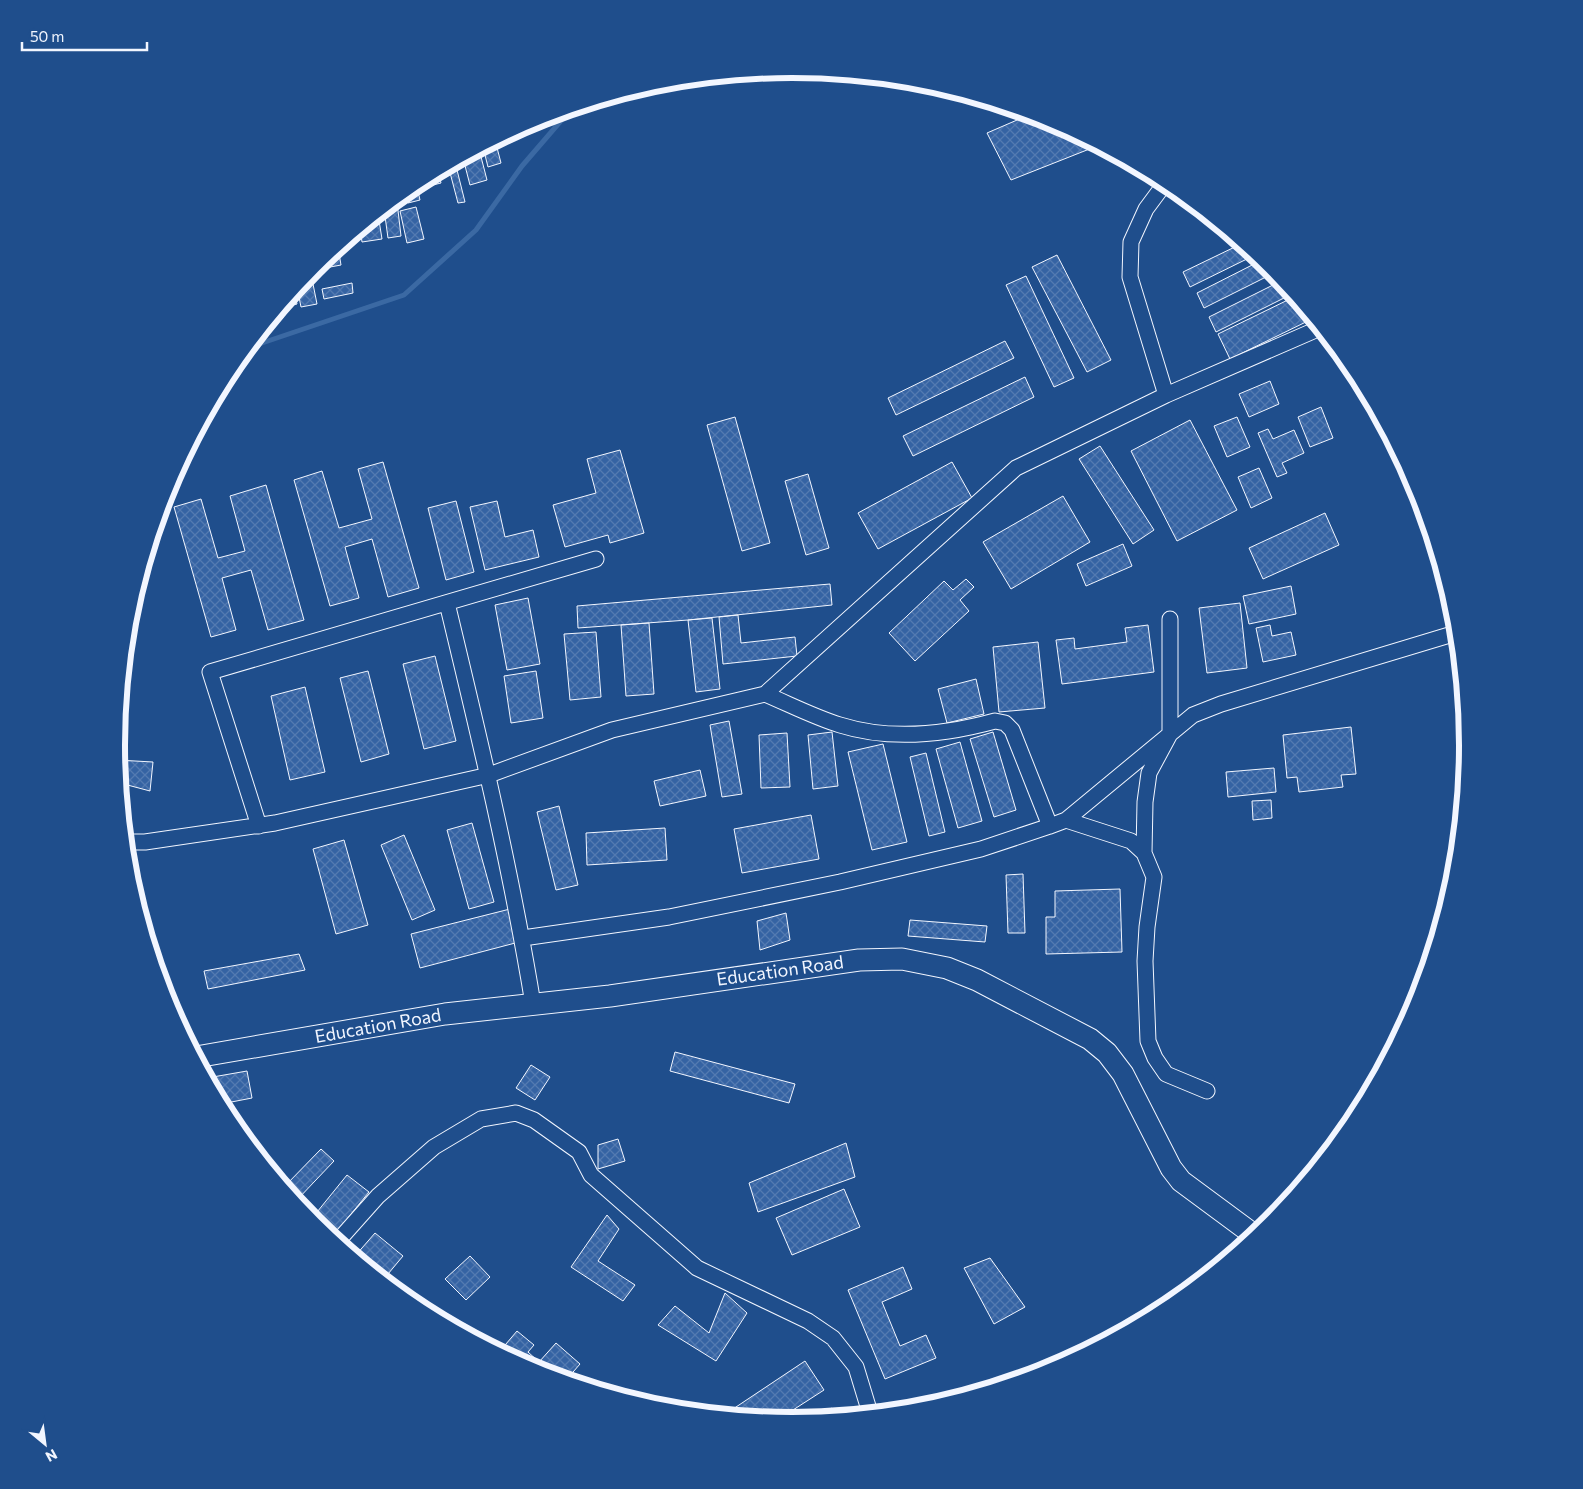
<svg xmlns="http://www.w3.org/2000/svg" width="1583" height="1489" font-family="Commissioner,sans-serif">
  <style>
    .lines { fill: none; stroke-linecap: round; stroke-linejoin: round }
    .stream { stroke: #3b69a3; stroke-width: 5 }
    .building { fill: url(#building-cross-hatch); stroke: #f2f6ff }
    .street-casing { stroke: #f2f6ff; stroke-width: 17 }
    .secondary-casing { stroke: #f2f6ff; stroke-width: 23 }
    .street { stroke: #1f4e8c; stroke-width: 15 }
    .secondary { stroke: #1f4e8c; stroke-width: 21 }
    .labels { text-anchor: middle; stroke-width: 4; stroke-linejoin: round; paint-order: stroke }
    .street-label { font-size: 18px; fill: #f2f6ff; stroke: #1f4e8c }
    .rim { fill: none; stroke: #f2f6ff; stroke-width: 6 }
  </style>
  <defs>
    <pattern id="building-cross-hatch" width="8" height="8" patternUnits="userSpaceOnUse" patternTransform="scale(1.25)"><rect width="8" height="8" fill="#3563a3"/><path d="M0 0l8 8M0 8l8-8" fill="none" stroke="#537ab1"/></pattern>
  </defs>
  <rect width="100%" height="100%" fill="#1f4e8c"/>
  <g class="lines">
    <path class="stream" d="M249,345L262,343L404,295L476,230L522,166L572,108"/>
  </g>
  <path class="building" d="M1031,114L1050,120L1089,141L1092,148L1011,180L987,133Z
    M495,140L501,163L488,167L483,147Z
    M479,149L487,180L470,185L463,158Z
    M455,162L465,202L458,203L448,165Z
    M438,171L441,183L429,186L427,177Z
    M416,183L420,200L408,203L405,191Z
    M397,202L401,236L388,238L384,209L391,203Z
    M416,207L424,239L407,243L400,211Z
    M378,214L382,239L362,242L360,228Z
    M1241,244L1255,255L1190,287L1183,272Z
    M338,247L341,265L314,270V266Z
    M1057,255L1111,360L1087,372L1032,267Z
    M1262,260L1274,273L1204,308L1197,293Z
    M311,274L317,304L301,307L297,287L307,275Z
    M1026,276L1074,378L1054,387L1006,285Z
    M1281,281L1292,294L1216,332L1209,317Z
    M352,283L353,293L324,299L322,289Z
    M294,291L297,304L285,307L284,303Z
    M1294,297L1312,319L1230,359L1218,334Z
    M280,308L283,318L269,321Z
    M1005,341L1014,358L896,415L888,398Z
    M1025,377L1034,397L913,456L903,436Z
    M1270,381L1279,404L1249,417L1239,394Z
    M1321,407L1333,438L1310,447L1298,417Z
    M735,417L770,543L742,551L707,425Z
    M1237,417L1250,447L1227,457L1214,426Z
    M1190,420L1237,510L1177,541L1131,451Z
    M1268,429L1273,439L1294,430L1304,453L1282,463L1287,473L1277,477L1258,433Z
    M1100,446L1154,530L1133,544L1079,459Z
    M620,450L644,533L610,543L608,535L565,547L553,505L596,493L587,459Z
    M383,462L419,588L388,597L372,539L345,547L359,598L330,606L294,480L322,471L339,528L372,519L358,469Z
    M952,462L972,498L878,549L858,513Z
    M1259,468L1272,498L1251,508L1238,477Z
    M808,474L829,548L806,555L785,481Z
    M266,485L304,620L268,630L251,570L222,578L236,630L211,637L174,507L201,499L218,558L245,551L230,496Z
    M1063,496L1090,542L1011,589L983,542Z
    M456,501L474,572L446,580L428,508Z
    M497,501L505,537L533,530L539,557L485,570L470,507Z
    M1325,513L1339,545L1263,579L1249,548Z
    M1123,544L1132,566L1086,586L1077,564Z
    M966,579L974,587L960,600L969,611L915,661L889,633L944,581L953,590Z
    M830,584L832,605L688,620L578,628L577,606Z
    M1291,586L1296,614L1249,624L1243,596Z
    M528,598L540,664L507,670L495,605Z
    M1240,603L1247,668L1207,673L1199,608Z
    M738,615L741,643L795,637L797,656L723,664L719,617Z
    M712,618L720,689L696,692L688,620Z
    M649,623L654,694L626,696L621,625Z
    M1148,625L1154,672L1062,684L1056,640L1074,638L1075,649L1127,642L1125,628Z
    M1270,625L1272,636L1291,632L1296,655L1263,662L1256,628Z
    M596,632L601,697L570,700L564,634Z
    M1038,642L1045,708L999,712L993,647Z
    M435,656L456,741L424,749L403,664Z
    M368,671L389,754L361,762L340,678Z
    M536,671L543,718L511,723L504,676Z
    M976,679L984,714L947,723L938,689Z
    M305,687L325,772L290,780L271,696Z
    M729,721L742,794L722,797L710,725Z
    M1351,727L1356,774L1341,775L1343,787L1299,792L1297,777L1287,778L1283,735Z
    M832,732L838,786L813,789L808,735Z
    M993,732L1016,810L994,817L970,739Z
    M787,733L790,787L761,788L759,735Z
    M960,742L982,821L958,828L936,749Z
    M883,744L907,842L872,850L848,752Z
    M926,753L945,832L929,836L910,757Z
    M117,760L153,762L150,791L120,783Z
    M1274,768L1276,792L1228,797L1226,772Z
    M700,770L706,796L660,806L654,781Z
    M1271,800L1272,818L1253,820L1252,801Z
    M559,806L578,885L556,890L537,812Z
    M811,815L819,859L742,873L734,829Z
    M472,823L494,902L469,909L447,830Z
    M665,828L667,860L587,865L586,833Z
    M404,835L435,910L412,920L381,845Z
    M344,840L368,925L336,934L313,849Z
    M1023,874L1025,933H1008L1006,875Z
    M1120,889L1122,952L1046,954V917H1055V891Z
    M510,909L519,942L420,968L411,934Z
    M786,913L790,940L760,950L757,921Z
    M910,920L987,926L985,942L908,936Z
    M299,954L305,970L208,989L204,971Z
    M675,1052L795,1084L789,1103L670,1071Z
    M531,1065L550,1077L535,1100L516,1088Z
    M247,1071L252,1098L221,1104L207,1078Z
    M618,1139L625,1161L598,1169V1145Z
    M846,1143L855,1177L758,1212L749,1183Z
    M321,1149L334,1161L296,1201L284,1187Z
    M347,1175L369,1192L334,1235L313,1217Z
    M844,1189L860,1227L792,1255L776,1218Z
    M607,1215L619,1229L598,1261L635,1285L623,1301L571,1267Z
    M375,1233L403,1256L383,1280L355,1256Z
    M470,1256L490,1277L466,1300L445,1279Z
    M990,1258L1025,1307L994,1324L964,1268Z
    M903,1267L912,1289L882,1302L900,1346L926,1335L936,1358L885,1379L848,1290Z
    M725,1293L747,1313L716,1361L658,1325L675,1306L709,1333Z
    M517,1331L534,1345L528,1352L539,1362L556,1343L580,1364L567,1379L533,1369L500,1351Z
    M805,1361L824,1390L779,1419L737,1415L733,1409Z
    M832,1408L837,1416L816,1418Z"/>
  <g class="lines">
    <g class="street-casing">
      <path id="street" d="M1166,395L1130,277L1131,242L1146,209L1166,182
        M447,603C479,736 511,869 533,1004
        M765,694C789,704 814,717 840,725C891,741 944,735 995,721L1005,723L1012,730L1050,826
        M1066,820L1131,841L1144,853L1154,877L1147,927L1145,961L1148,1041L1155,1058L1166,1074L1207,1091
        M259,826L210,672L596,559
        M125,842H145L275,823L489,775L612,730L765,694L1016,468L1166,395L1320,328
        M1144,853L1145,802L1149,773L1170,734V619
        M523,938L669,917L840,882L981,849L1050,826L1066,820L1193,715L1221,704L1456,633
        M337,1242L378,1196L434,1147L481,1119L516,1113L534,1120L579,1152L591,1175L697,1268L808,1321L833,1338L856,1367L870,1413"/>
    </g>
    <g class="secondary-casing">
      <path id="secondary" d="M196,1057L445,1014L610,996L859,960L902,959L947,968L977,980L1090,1039L1107,1053L1123,1074L1171,1168L1181,1181L1254,1235"/>
    </g>
    <use href="#street" class="street"/>
    <use href="#secondary" class="secondary"/>
  </g>
  <g class="labels">
    <g class="street-label">
      <text transform="translate(780 971) rotate(-8)" y="6">Education Road</text>
      <text transform="translate(378 1026) rotate(-10)" y="6">Education Road</text>
    </g>
  </g>
  <path d="M0 0H1583V1489H0ZM125 745a667 667 0 1 1 1334 0a667 667 0 1 1-1334 0Z" fill="#1f4e8c" fill-rule="evenodd"/>
  <path class="rim" d="M125 745a667 667 0 1 1 1334 0a667 667 0 1 1-1334 0Z"/>
  <g transform="translate(45 1444) rotate(151)" stroke="#1f4e8c" stroke-width="4" paint-order="stroke">
  <path d="M0-4L9 19L0 12L-9 19Z" fill="#f2f6ff"/>
  <text y="-8" font-size="14" font-weight="bold" text-anchor="middle" fill="#f2f6ff">N</text>
  </g>
  <path d="M22 42v8h125v-8" fill="none" stroke="#f2f6ff" stroke-width="2.5"/>
  <text x="30" y="42" font-size="15" fill="#f2f6ff" stroke="#1f4e8c" stroke-width="4" paint-order="stroke">50 m</text>
</svg>
